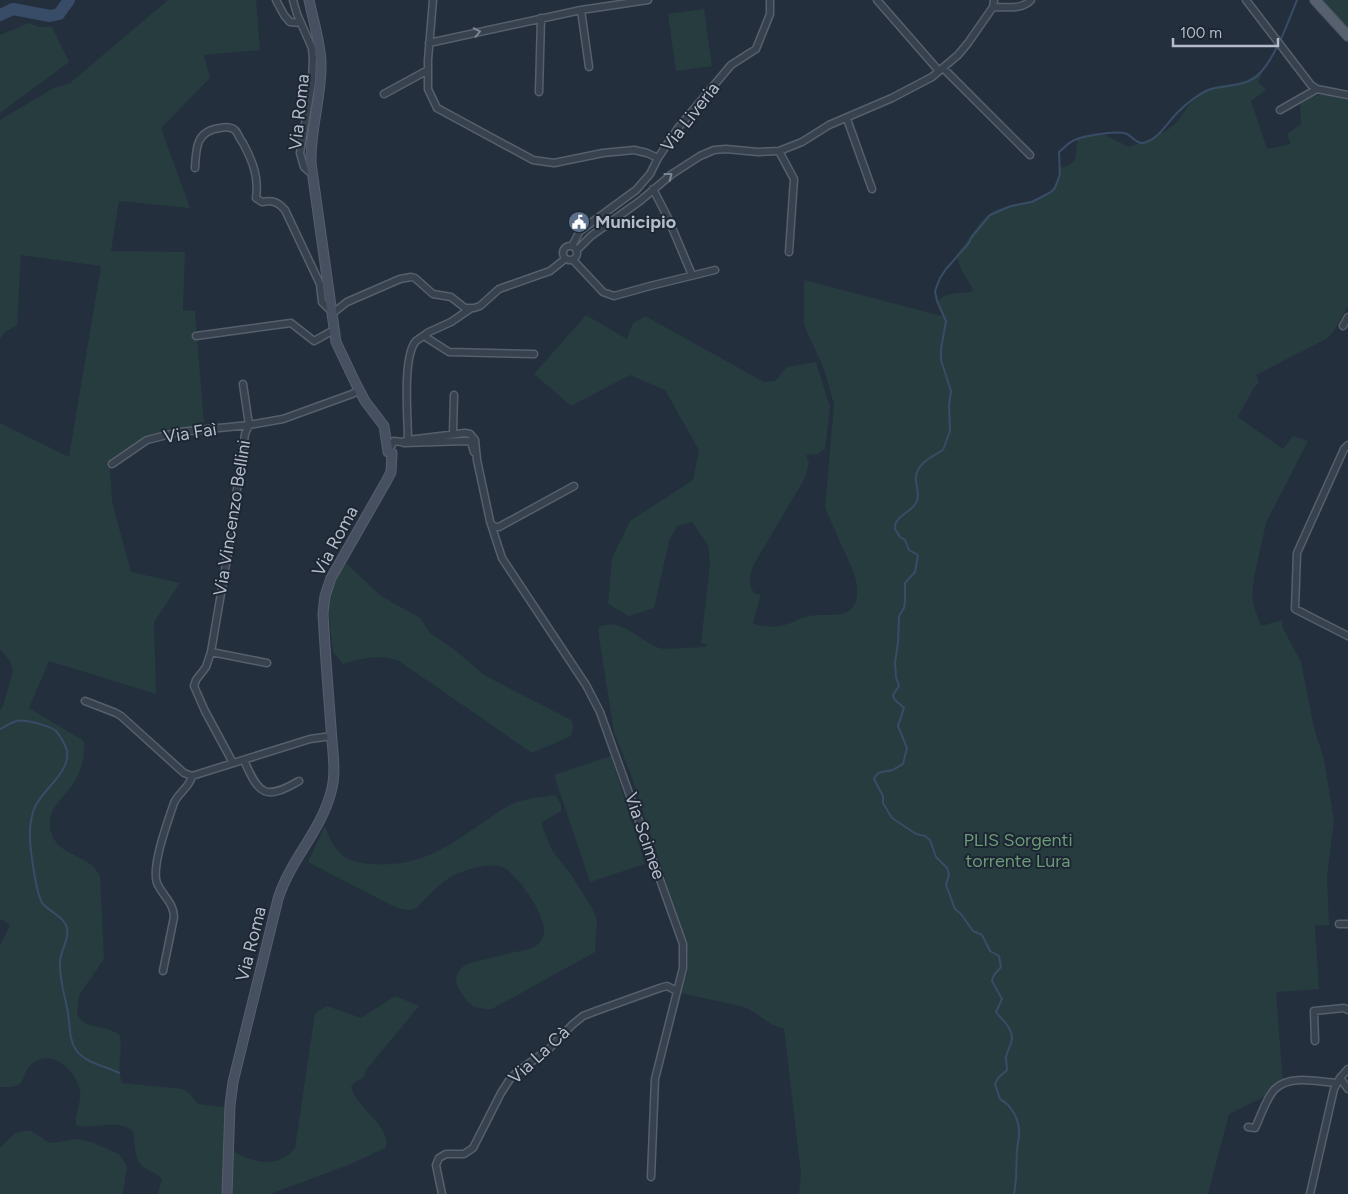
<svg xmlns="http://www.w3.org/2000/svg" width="1348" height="1194" font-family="Figtree,sans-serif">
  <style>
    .green { fill: #263c3f }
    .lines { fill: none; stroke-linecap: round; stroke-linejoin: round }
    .stream { stroke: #394c67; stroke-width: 2 }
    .river { stroke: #394c67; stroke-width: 12 }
    .street-casing { stroke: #565f6c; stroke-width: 9 }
    .secondary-casing { stroke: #565f6c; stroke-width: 11 }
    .primary-casing { stroke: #414a57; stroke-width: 12 }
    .street { stroke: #38414e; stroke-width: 6 }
    .secondary { stroke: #465061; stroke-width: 9 }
    .primary { stroke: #56606e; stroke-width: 10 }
    .oneway { stroke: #7c8592 }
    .labels { text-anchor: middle; stroke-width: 4; stroke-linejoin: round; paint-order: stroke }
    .street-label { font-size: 18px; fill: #b4bcc9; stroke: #1d2633 }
    .poi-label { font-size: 18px; font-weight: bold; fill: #b4bcc9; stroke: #1d2633; text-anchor: start }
    .park-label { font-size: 18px; fill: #6b9a76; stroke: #1d2633 }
  </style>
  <rect width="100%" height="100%" fill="#242f3e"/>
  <path class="green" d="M168,0H256L260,50L204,55L210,78L161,128L190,208L119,201L111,251L185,252L183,310L195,311L204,425L145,437L110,466L112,502L131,572L180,583L154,622L156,694L49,661L29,708L84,741C85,756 82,768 75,781C64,799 43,810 52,835C60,857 92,855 100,877L104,959L79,995L77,1013C84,1032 108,1023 120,1036C123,1052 116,1067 122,1083L182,1089L189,1093L198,1104L231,1108L232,1151C253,1163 279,1169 295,1148L315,1013L327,1006L361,1018L395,996L419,1006L366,1070L364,1077L355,1082L351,1087C358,1109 383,1120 387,1142L385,1148L351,1164L270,1194H158L162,1179C156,1172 147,1171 141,1165C134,1157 135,1142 133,1132C119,1117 92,1131 76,1125C74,1114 82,1103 80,1091C76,1069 48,1045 29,1067C25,1071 24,1079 20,1084L12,1087H0V946L10,925L5,921L0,919V710L3,706L13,671L10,661L0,649V391V423L69,457L101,266L21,255L17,325L5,332L0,339V120L52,89L70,83Z
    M1318,0H1348V32Z
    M704,9L712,66L676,71L668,14Z
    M29,23L39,27H52L69,62L0,113V35Z
    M1261,70V77L1258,82L1266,90L1251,101L1267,149L1291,144L1287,134L1301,124L1300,103C1319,93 1327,91 1348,96V306L1334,331L1326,339L1256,375L1259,383L1255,386L1238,416L1239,418L1283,449L1293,436L1308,441L1266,523L1254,578L1252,595L1254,607L1261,626L1283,620L1282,626L1301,662L1314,728L1324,759L1334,821L1327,876L1329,925L1315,926L1319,989L1276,992L1283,1085L1274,1096L1270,1094L1229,1114L1208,1194H799L801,1174L784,1028C770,1027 757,1012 744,1007L681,993L688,968V948L631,775L614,732L599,637V627C620,616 640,641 659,648C663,650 697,647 705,647L706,644L701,643L710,564L708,545L692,522L677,526L669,541L654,608L629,616L608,604L612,558L630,521L693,480L699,450L665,390L630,375L571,406L534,374L586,315L627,339L633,323L645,316L764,382L775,381L787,367L816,362L830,407L825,449L818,454L806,455L809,463L805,478L754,564C750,574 747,585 755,594H761L753,623C761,627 771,627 780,626C789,625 799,618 809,616C822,613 844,619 853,607C860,598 857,583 854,573L825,508L834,404L824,369L804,325V280L942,316L937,303C942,292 961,293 971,292L973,289L961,269L956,255C967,243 978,221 991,213C1013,198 1061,207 1058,167C1064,169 1071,164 1075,160L1078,137L1103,134L1129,147C1139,143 1167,132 1174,125C1186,113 1191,96 1207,89C1229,81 1241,88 1261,70Z
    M346,563L381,596L420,618L430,633L455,650L484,675L571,720C574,727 574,731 569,737L532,753L399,661C380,654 362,658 343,664L333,652L327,596Z
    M611,756L645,864L590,882L554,775Z
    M555,795L561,804V811L542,822V826L553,852L570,873L592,908L597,920L595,952L492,1009C485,1009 479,1009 473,1006C468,1003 465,998 462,994C453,982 454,972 467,964C483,960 499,956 515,952C521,951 529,950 534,947C536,946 541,942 542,939C553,923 517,873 502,867C495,864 486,866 479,867C449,873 437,886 417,908C409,912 400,909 391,905L308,862L325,826C333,850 343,862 370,864C411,867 437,854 469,832C484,822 498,811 514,803C528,798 541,797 555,795Z
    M24,1131H31L50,1143L77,1139L91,1142L119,1154L127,1166L123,1194H0V1148L14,1134Z"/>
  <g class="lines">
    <path class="stream" d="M0,729C5,727 11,722 17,721C24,719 51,726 56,731C61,737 65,744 67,751C71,775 36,792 32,816C31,820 30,826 30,831C29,843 36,896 43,904C50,912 61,915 66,925C71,936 61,950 60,961C59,980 65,995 68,1013C70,1025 69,1040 76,1050C85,1063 106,1066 119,1073
      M1014,1194C1017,1180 1016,1165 1017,1151C1017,1144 1020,1138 1019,1131C1019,1119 1011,1105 1000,1099L995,1084L998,1078L1007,1070C1007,1066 1006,1061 1006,1058C1007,1046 1017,1042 1009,1028C1006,1022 1000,1018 996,1012L1002,999L992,981L994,975L1001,967L999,956L990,951L982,935L973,931L961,914L955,909L946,885L949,874L947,868L936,857L930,840L925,836L916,834L892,818L883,803V796L874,779C878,770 883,773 892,770C895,769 899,766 903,764L907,748L898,726L904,708L894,699L893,695L899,686L896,677L895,663L898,642L899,616L904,608L905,602V583L915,572L918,555L909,550L905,540L900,537L895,529C895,526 895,523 897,521C902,513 913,511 917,501C919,495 917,488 916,481C914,465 931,457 943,450L950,431L949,406L951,391L941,360V349L946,321L937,301L935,291L940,278L946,269L969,243L971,238L990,215L1011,206L1032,202L1051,192L1055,188L1060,174L1059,152C1063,149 1067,144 1071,142C1079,136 1117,130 1127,134C1133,137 1136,144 1143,143C1157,141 1168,122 1177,113C1186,104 1197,95 1208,90C1225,84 1248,88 1261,72C1277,54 1288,22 1297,0"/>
    <path class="river" d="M0,15L13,9L50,16L59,14L69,0"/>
    <g class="street-casing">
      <path id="street" d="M276,0L284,15L290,22L301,23
        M293,0L297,14L312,48L313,59L312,82L300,153L304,167L312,174
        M433,0L428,60V89L437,108L533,160L554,163L603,153L634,150L647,153L658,158
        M877,0L939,71
        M1246,0L1311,85L1317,89L1348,95
        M993,7C1006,7 1022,10 1031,0
        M581,10L589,67
        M429,43L581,10L648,0
        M943,68L1030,155
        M539,92L541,18
        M384,94L428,70
        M1280,110L1317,89
        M847,119L872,189
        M779,151L794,179L789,252
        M195,168C196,148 196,131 220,128C225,127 231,127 235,130C238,133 240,140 243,143C253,162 259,177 256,198L262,202C273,200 278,202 285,210L320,284L322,302L333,313L347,302L400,279L411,277L415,278L433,294L451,297L465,308H474L480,306L499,289L550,271L565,259
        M653,189L668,218L692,275
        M563 253a7 7 0 1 1 14 0a7 7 0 1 1-14 0Z
        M572,246L580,231L636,190L650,174L658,158L678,128L731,65L756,49L770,14V0
        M577,250L591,236L640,201L672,174L700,156L714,150L726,149L758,152L779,151L802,142L829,125L892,98L932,77L958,55L968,43L993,7L994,0
        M573,260L603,292L614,296L650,286L715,270
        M470,309L451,322L429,332L426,334L427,338L449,352L534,354
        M1343,326L1348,317
        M196,336L291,323L314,341C322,337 327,333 335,330
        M453,433L454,395
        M408,440C408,418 402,357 416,341C419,339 423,336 426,334
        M404,443L466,441L471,442L474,452
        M1348,445L1344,449L1297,553L1295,609L1348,636
        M388,452L394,441L402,442L408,440L465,433L470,434L475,440L477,460L490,521L502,558L586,685L600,712L683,944V968L655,1079L651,1177
        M112,464L147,440L179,432L249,425L283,419L352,394L359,390
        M491,524L495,527H499L574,486
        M211,652L267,663
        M85,701L116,713L121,716L184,773L192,776L310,739L332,736
        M244,760C259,796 266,800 299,781
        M233,763L205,711L194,686L196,680L206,667L211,652L227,558L245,434L249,425L243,384
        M1339,924H1348
        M163,971L174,917C174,903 162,895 157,883C151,866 168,821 174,803C178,793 190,787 192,776
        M1315,1041L1314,1011L1344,1008L1348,1010
        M1340,1078L1348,1089
        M1248,1127L1255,1128C1261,1116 1266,1098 1275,1089C1290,1074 1319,1082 1337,1083
        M442,1194L436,1165L439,1158L446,1154H464L473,1148L501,1093L510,1079L517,1072L549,1049L572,1025L583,1016L596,1011L660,988L667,986L677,991
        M1310,1194L1334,1089L1340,1078L1348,1069"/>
    </g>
    <g class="secondary-casing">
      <path id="secondary" d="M227,1194L230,1105L233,1082L278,899C290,860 321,831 331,792C337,772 332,749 331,727C328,689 325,651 323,613L325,596L331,578L387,480L391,472L392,453L388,452L384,426L365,401L356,384L336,342L311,163C310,129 322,96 321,62C320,41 313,20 309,0"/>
    </g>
    <g class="primary-casing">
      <path id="primary" d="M1315,0L1348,36"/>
    </g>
    <use href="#street" class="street"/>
    <use href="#secondary" class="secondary"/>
    <use href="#primary" class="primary"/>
  </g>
  <defs><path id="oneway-chevron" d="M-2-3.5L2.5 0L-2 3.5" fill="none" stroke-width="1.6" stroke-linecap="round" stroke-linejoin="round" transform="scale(1.25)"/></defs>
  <g class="oneway">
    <use href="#oneway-chevron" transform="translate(477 32) rotate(-12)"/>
    <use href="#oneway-chevron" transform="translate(669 176) rotate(-37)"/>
  </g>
  <defs>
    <g id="civic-disc" transform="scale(1.125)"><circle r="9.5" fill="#5c6f8a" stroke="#1d2633"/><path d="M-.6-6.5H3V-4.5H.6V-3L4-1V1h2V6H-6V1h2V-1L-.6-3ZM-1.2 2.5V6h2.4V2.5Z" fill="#fff"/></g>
  </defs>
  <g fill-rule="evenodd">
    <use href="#civic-disc" x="579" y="222"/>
  </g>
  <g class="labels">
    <g class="street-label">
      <text transform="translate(299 112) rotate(-84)" y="6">Via Roma</text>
      <text transform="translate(690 117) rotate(-52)" y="6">Via Liveria</text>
      <text transform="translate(190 433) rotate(-9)" y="6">Via Faì</text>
      <text transform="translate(232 518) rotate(-81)" y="6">Via Vincenzo Bellini</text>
      <text transform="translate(335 541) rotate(-62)" y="6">Via Roma</text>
      <text transform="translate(645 836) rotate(71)" y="6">Via Scimee</text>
      <text transform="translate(251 944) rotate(-76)" y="6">Via Roma</text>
      <text transform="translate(539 1055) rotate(-43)" y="6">Via La Cà</text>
    </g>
    <g class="poi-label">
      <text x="595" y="228">Municipio</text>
    </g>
    <g class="park-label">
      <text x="1018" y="846">PLIS Sorgenti<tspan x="1018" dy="21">torrente Lura</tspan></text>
    </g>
  </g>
  <path d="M1173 38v8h105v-8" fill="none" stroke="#b4bcc9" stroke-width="2.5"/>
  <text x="1180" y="38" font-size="15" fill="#b4bcc9" stroke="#1d2633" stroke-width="4" paint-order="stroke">100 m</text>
</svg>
